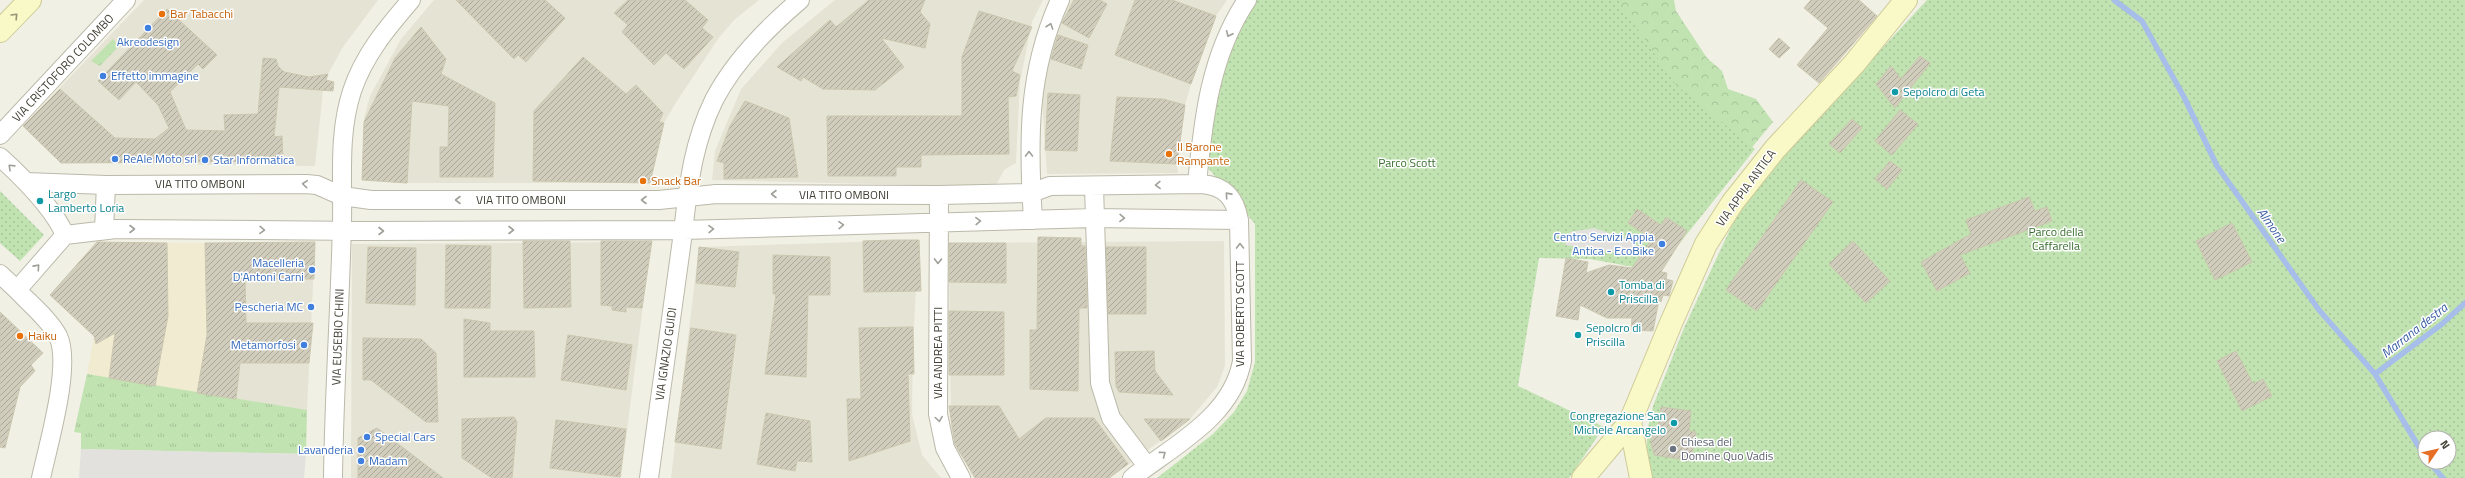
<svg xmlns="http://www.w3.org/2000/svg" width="2465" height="478" font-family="'Titillium Web',sans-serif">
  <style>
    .residential { fill: #e4e3d4 }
    .commercial { fill: #f1ebd1 }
    .grass { fill: url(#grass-tufts) }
    .forest { fill: url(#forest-crowns) }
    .park { fill: url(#park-dots); fill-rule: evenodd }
    .parking { fill: #e2e1dd }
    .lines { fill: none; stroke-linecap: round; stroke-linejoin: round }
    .stream { stroke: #a6bee9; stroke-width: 5.5 }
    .building { fill: url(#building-hatch); stroke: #cbc7af }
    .street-casing { stroke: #bbb9a9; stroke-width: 20 }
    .secondary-casing { stroke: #cdcb98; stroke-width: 24 }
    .street { stroke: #fff; stroke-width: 18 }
    .secondary { stroke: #f9f8c7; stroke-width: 22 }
    .oneway { stroke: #949377 }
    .oneway2 { stroke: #a0a09a }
    .food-dot { fill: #e8710a; stroke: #fff; stroke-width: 1.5 }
    .shop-dot { fill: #3f7fe0; stroke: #fff; stroke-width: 1.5 }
    .culture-dot { fill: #0f9aa8; stroke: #fff; stroke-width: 1.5 }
    .worship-dot { fill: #6b7280; stroke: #fff; stroke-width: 1.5 }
    .labels { text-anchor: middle; stroke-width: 3; stroke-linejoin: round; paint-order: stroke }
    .food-label { font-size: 12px; fill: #c56008; stroke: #fff; text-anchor: start }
    .shop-label { font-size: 12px; fill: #366cbe; stroke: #fff; text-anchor: start }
    .street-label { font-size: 12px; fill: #424035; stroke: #fff }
    .culture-label { font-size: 12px; fill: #0d838f; stroke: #fff; text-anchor: start }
    .park-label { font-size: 12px; fill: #386e2e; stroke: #fff }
    .worship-label { font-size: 12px; fill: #5b616d; stroke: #fff; text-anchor: start }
    .water-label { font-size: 13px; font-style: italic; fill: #395fa4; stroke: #fff }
  </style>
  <defs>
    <pattern id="grass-tufts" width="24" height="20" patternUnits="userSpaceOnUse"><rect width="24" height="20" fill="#c1e2b1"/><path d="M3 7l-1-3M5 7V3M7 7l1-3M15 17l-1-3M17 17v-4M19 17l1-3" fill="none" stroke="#a7c399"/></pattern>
    <pattern id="forest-crowns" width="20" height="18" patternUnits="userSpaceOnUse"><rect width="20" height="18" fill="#c1e2b1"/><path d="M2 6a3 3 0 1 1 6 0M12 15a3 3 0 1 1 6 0" fill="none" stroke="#a7c399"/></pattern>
    <pattern id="park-dots" width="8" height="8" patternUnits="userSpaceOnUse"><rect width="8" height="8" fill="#c1e2b1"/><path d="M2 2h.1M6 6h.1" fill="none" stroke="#a7c399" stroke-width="1.8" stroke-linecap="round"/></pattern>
    <pattern id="building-hatch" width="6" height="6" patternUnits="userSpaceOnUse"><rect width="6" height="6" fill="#d1cdbc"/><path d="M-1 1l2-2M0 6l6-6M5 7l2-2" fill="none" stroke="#aba89a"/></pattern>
  </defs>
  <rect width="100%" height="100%" fill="#f1f0e5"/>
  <path class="residential" d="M144,0H378L343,47L328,74L323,91L315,166L61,163L23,126Z
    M434,0H759L734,20L718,39L677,101L664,123L650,183H407L362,180L364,118L370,96L401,39Z
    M835,0H1043L1032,22L1020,82L1016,163L1004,170L995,187L712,180L715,151L741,89L782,43Z
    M1071,0H1227L1216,16L1191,84L1185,105L1177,164L1178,173L1047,174L1042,101L1048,58L1056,32Z
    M919,240L913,341L912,414L922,455L941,478H671L699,247Z
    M1224,241L1225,366L1217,387L1190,419L1110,478H977L959,452L951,433L949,243Z
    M315,242L307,410L197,393L207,335L205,243Z
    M651,242L621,478H351L352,244Z"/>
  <path class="commercial" d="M100,239L103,242L205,243L207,335L197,393L87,374L94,336L50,295Z"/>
  <path class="grass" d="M113,39L119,46L100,66L91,61Z
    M87,374L307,410L306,454L81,449V433L74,432Z"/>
  <path class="forest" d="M1588,0H1674L1676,11L1707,58L1722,71L1728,89L1756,99L1773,122L1724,181Z"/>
  <path class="park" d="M1254,0H1618L1676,85L1755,149L1675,249L1639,268L1590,259L1539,258L1518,386L1604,427L1569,478H1157L1213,434L1234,412L1247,391L1255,362V224L1204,163L1206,130L1228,48Z
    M1927,0H2465V478H1650L1647,457V431L1653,406L1684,328L1740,208L1783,155ZM2425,438H2449V462H2425Z
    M0,191L44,235L20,261L0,243Z"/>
  <path class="parking" d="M1594,228L1633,241L1638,255L1565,245L1570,232Z
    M81,449L306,454L304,478H79Z"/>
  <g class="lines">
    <path class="stream" d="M2114,0L2142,21L2184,97L2217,166L2319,310L2375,374L2425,457
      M2375,374L2442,324L2465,303
      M2429,462L2443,478"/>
  </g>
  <path class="building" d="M456,0H545L565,18L526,62L518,55L514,59Z
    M628,0H685L708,20L702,28L713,37L684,69L666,53L654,65L622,32L628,25L614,13Z
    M869,0H925L920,12L930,24L925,48L881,38L904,67L875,90L823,89L803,77L801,81L777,67L830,20L836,27Z
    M1074,0H1100L1107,4L1089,38L1062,23Z
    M1135,0H1172L1216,16L1191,84L1115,55Z
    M1811,0H1859L1877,16L1819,83L1797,65L1828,28L1804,8Z
    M167,9L217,55L203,69L198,64L170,92L186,130L225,131L224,115L258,114L263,58L276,59L278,66L284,72L309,77L328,74L326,80L334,82L333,91L279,87L274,137L282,136L283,161L61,163L23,126L60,89L115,138L155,139L169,128L158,105L136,82L119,100L98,81Z
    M979,11L1032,27L1012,71L1020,75L1016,96L1008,97L1009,154L921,155V167H896V176H828L827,116H962V57Z
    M421,27L446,59L441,74L495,103L493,177H440V147H448L449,106L412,101L407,183L362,180L364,122L395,58Z
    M1058,35L1088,45L1081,69L1051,59Z
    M1779,38L1790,48L1779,58L1769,49Z
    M1920,56L1930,63L1895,108L1876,84L1891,66L1901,79Z
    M583,57L626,94L636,85L663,113L659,122L664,123L650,183L533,181L534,111Z
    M1048,93L1080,95L1077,151L1045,150Z
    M1117,97L1163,99L1185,105L1177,164L1110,161Z
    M745,101L789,118L798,177L724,179V163L717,161L730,126Z
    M1900,110L1918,124L1892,155L1875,141Z
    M1852,119L1862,128L1840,153L1829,144Z
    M1890,161L1902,170L1887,189L1875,179Z
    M1801,180L1833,202L1757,311L1726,290Z
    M2029,197L2035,211L2047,207L2052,221L1960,255L1970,273L1937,291L1921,262L1971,234L1966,220Z
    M1637,209L1661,225L1666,217L1687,231L1661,272L1667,273L1666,279L1673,281L1669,296L1663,295L1661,302L1659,300L1653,331L1631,330L1632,318H1607L1580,305L1578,320L1556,316L1566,258L1588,262L1586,273L1609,265L1632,268L1652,239L1628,223Z
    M2232,223L2252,262L2215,280L2196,241Z
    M1038,237L1081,238V246H1085L1087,308H1079L1078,391L1030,389V330H1037Z
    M894,240H919L921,291L864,292L863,241Z
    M523,241H570L571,307L524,308Z
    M601,241H652L642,308L626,307V312L612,310V306L601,305Z
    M1853,241L1890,281L1866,303L1829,264Z
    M97,242L167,243L168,316L155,386L109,378L115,333L96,344L94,336L50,295Z
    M315,242L314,279H245L246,323H313L309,363H240L236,399L197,393L207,335L205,243Z
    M949,243H1006V283L949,282Z
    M446,245L491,246L490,308H445Z
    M368,247L416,248L415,305L366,303Z
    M699,247L739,252L735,287L696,283Z
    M1106,247H1146V314H1108Z
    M773,255L830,257V295H808L806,377L765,374L776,294H773Z
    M949,311L1004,312V375H949Z
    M0,312L43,353L31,365L35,371L20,387L5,448L0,447Z
    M464,319L490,323V331H534L535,377H464Z
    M913,327L914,374H908L910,441L849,461L847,399H861L859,328Z
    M691,328L736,335L721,449L675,442Z
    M568,335L632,345L626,390L561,380Z
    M363,338L421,339L436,353L438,422H426L371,380H363Z
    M1154,351L1155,371L1173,395L1119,392L1116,386L1115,352Z
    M2236,351L2253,384L2263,379L2272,396L2242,411L2217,361Z
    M949,406H999L1019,439L1046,418H1094L1128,464L1109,478H975L955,444Z
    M1661,407L1691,411L1689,431L1696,432L1691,461L1654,455L1651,443L1652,427L1658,428Z
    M766,413L810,421L812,462L797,461L795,471L757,464Z
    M514,417L517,422L512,478H492L462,458V419Z
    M1144,419H1190L1161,441Z
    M556,420L626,429L620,477L550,468Z
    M377,428L443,478H358V438Z"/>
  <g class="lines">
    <g class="street-casing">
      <path id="street" d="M0,135L126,0
        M0,157C22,177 53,207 65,235L17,290L0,274
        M26,182L106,185L306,184L317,185L342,196L371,200H659L716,194L939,195L1031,193L1050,186L1202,184C1225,186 1235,198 1239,220L1094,218L683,230L365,231L116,229L65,235
        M1197,184C1203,120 1210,55 1247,0
        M1094,186L1100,383L1111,418L1147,466
        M939,195L938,414L945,448L961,478
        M1033,220C1028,142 1027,72 1060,0
        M104,230L106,185
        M17,290C30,304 49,319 58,336C72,365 48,445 41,478
        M333,478C334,393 340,308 342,223C343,178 338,134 352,91C364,55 387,28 411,0
        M649,478C659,401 671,324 681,247C688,195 690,149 714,100C734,61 767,28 800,0
        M1132,478C1174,445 1232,417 1242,361L1239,220"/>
    </g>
    <g class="secondary-casing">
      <path id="secondary" d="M0,31L30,0
        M1583,478L1630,422
        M1641,478L1630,422L1671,323L1706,244L1733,202L1775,149L1854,64L1906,0"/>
    </g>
    <use href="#street" class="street"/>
    <use href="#secondary" class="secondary"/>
  </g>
  <defs><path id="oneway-chevron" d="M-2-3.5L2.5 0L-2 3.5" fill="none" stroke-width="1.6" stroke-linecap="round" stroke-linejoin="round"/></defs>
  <use class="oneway" href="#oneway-chevron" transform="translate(15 16) rotate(-46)"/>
  <g class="oneway2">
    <use href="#oneway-chevron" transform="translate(1050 26) rotate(-71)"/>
    <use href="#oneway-chevron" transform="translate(1229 34) rotate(115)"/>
    <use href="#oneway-chevron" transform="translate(1029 154) rotate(-90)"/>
    <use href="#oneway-chevron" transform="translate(11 167) rotate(-136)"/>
    <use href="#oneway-chevron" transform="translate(305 184) rotate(-175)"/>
    <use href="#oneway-chevron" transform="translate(1158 185) rotate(179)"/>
    <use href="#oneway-chevron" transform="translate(774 194) rotate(-180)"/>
    <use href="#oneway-chevron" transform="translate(1228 195) rotate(-132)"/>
    <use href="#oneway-chevron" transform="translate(458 200) rotate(180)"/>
    <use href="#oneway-chevron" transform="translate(644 200) rotate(180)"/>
    <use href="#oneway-chevron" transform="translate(1122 218) rotate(1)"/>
    <use href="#oneway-chevron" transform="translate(978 221) rotate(-2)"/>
    <use href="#oneway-chevron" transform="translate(841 225) rotate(-2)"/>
    <use href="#oneway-chevron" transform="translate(132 229)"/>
    <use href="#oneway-chevron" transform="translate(711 229) rotate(-1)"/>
    <use href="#oneway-chevron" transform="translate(262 230) rotate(1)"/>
    <use href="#oneway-chevron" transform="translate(511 230)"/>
    <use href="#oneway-chevron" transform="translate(381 231)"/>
    <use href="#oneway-chevron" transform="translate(1240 246) rotate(-91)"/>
    <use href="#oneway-chevron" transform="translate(938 261) rotate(91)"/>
    <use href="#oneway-chevron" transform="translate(37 267) rotate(-48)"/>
    <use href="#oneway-chevron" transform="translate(939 419) rotate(82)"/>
    <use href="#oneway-chevron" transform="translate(1163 454) rotate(-37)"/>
  </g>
  <g class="food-dot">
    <circle cx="162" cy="14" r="4"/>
    <circle cx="1169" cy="154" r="4"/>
    <circle cx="643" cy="181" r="4"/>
    <circle cx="20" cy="336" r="4"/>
  </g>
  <g class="shop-dot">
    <circle cx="148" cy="28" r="4"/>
    <circle cx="103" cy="76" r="4"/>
    <circle cx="115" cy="159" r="4"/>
    <circle cx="205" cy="160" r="4"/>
    <circle cx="1662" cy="244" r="4"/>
    <circle cx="312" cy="270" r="4"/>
    <circle cx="311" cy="307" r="4"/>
    <circle cx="304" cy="345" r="4"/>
    <circle cx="367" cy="437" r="4"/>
    <circle cx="361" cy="450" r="4"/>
    <circle cx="361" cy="461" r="4"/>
  </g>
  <g class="culture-dot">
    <circle cx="1895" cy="92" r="4"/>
    <circle cx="40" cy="201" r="4"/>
    <circle cx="1611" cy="292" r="4"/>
    <circle cx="1578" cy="335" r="4"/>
    <circle cx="1674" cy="423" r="4"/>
  </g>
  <circle class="worship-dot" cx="1673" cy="449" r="4"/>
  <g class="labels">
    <g class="food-label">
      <text x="170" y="18">Bar Tabacchi</text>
      <text x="1177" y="151">Il Barone<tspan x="1177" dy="14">Rampante</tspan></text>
      <text x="651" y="185">Snack Bar</text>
      <text x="28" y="340">Haiku</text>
    </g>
    <g class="shop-label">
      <text x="148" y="46" text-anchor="middle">Akreodesign</text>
      <text x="111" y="80">Effetto immagine</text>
      <text x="123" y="163">ReAle Moto srl</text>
      <text x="213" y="164">Star Informatica</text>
      <text x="1654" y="241" text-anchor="end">Centro Servizi Appia<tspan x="1654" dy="14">Antica - EcoBike</tspan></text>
      <text x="304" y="267" text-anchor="end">Macelleria<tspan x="304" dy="14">D'Antoni Carni</tspan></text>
      <text x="303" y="311" text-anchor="end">Pescheria MC</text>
      <text x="296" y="349" text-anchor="end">Metamorfosi</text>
      <text x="375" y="441">Special Cars</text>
      <text x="353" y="454" text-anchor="end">Lavanderia</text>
      <text x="369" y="465">Madam</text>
    </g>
    <g class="street-label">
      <text transform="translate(63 68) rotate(-47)" y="4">VIA CRISTOFORO COLOMBO</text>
      <text x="200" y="188">VIA TITO OMBONI</text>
      <text transform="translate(1746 188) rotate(-54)" y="4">VIA APPIA ANTICA</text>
      <text x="844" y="199">VIA TITO OMBONI</text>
      <text x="521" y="204">VIA TITO OMBONI</text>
      <text transform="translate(1240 314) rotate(-90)" y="4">VIA ROBERTO SCOTT</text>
      <text transform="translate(338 337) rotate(-88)" y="4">VIA EUSEBIO CHINI</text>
      <text transform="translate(938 353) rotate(-90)" y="4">VIA ANDREA PITTI</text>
      <text transform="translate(666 354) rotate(-82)" y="4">VIA IGNAZIO GUIDI</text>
    </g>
    <g class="culture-label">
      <text x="1903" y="96">Sepolcro di Geta</text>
      <text x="48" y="198">Largo<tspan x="48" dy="14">Lamberto Loria</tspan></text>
      <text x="1619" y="289">Tomba di<tspan x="1619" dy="14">Priscilla</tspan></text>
      <text x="1586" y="332">Sepolcro di<tspan x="1586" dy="14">Priscilla</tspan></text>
      <text x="1666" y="420" text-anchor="end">Congregazione San<tspan x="1666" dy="14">Michele Arcangelo</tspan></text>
    </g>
    <g class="park-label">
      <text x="1407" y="167">Parco Scott</text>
      <text x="2056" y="236">Parco della<tspan x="2056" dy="14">Caffarella</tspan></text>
    </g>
    <g class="worship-label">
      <text x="1681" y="446">Chiesa del<tspan x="1681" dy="14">Domine Quo Vadis</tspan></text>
    </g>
    <g class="water-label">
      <text transform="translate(2272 225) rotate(55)" y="5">Almone</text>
      <text transform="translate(2414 330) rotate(-38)" y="5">Marrana destra</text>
    </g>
  </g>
  <g transform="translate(2437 450) rotate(56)"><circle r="19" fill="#ffffff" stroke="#b3b3ae"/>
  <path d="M0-3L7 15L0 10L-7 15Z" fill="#e66e27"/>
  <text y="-6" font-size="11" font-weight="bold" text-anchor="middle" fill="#424035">N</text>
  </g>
</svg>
